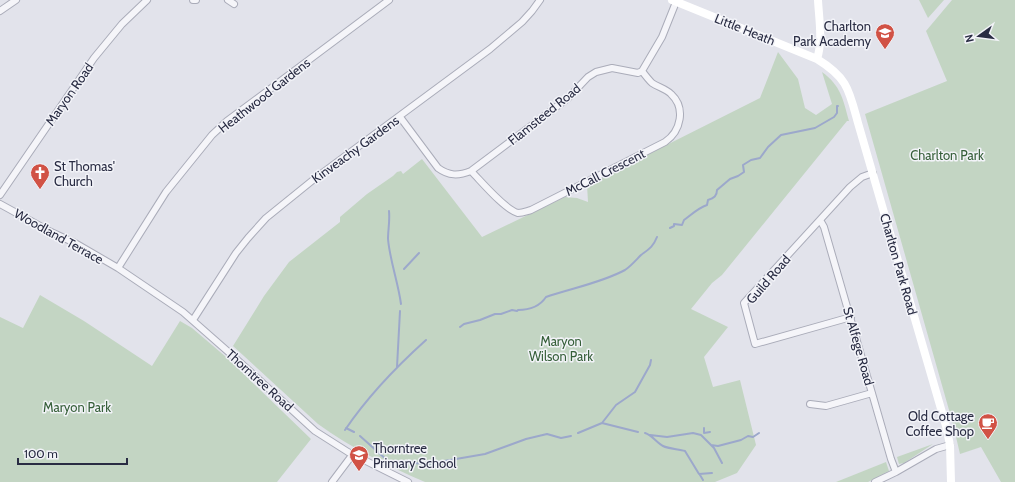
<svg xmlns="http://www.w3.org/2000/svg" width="1015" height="482" font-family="Cabin,sans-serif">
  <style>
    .green { fill: #c3d5c3 }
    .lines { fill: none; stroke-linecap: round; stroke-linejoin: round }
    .stream { stroke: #9ca8cb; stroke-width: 2 }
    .street-casing { stroke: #aaacb9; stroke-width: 8 }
    .street { stroke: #f5f5f9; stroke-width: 6 }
    .secondary { stroke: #fff; stroke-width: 8 }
    .labels { text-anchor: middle; stroke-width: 3; stroke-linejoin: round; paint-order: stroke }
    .poi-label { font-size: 13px; fill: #292c43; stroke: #f2f3f8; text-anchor: end }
    .street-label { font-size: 13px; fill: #292c43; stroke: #f2f3f8 }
    .park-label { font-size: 13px; fill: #365f39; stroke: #f2f3f8 }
  </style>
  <rect width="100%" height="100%" fill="#e2e3eb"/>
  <path class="green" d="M919,0H944L928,18Z
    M952,0H1015V482H1001L981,447L960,454L953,424L865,114L947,81L926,31Z
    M778,52L798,79L805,108L816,115L832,104L822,72C841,86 843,99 849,121H847L722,275L712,283L691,309L728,327L704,357L713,387L740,380L756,445L737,473L715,482H425C388,466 351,448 318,424L233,346L264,296L289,262L340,222V217L367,194L393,176L397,172L401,171L403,174L422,159L482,237L565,197L577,198L588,202L587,185L760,98Z
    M40,295L84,321L152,366L180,321L192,328L226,357L311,439L277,482H0V317L23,328Z
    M933,444L904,463L899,464L897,457Z
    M886,462L889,471L868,482H836Z"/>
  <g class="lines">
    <path class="stream" d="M389,211C390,221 388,230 388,239C390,261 398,282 401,304
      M670,228L674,226V224L682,225L684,220C691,215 698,208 707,205L708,200C714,198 717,196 717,190L730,179L738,176L744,172L743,165L751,160L760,158L768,147L781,135L815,128L834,117L837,113V106H838
      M404,269L419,253
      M460,327L464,324L480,320L495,314H501L512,310L517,311L518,310C529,310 540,306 546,297C572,288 601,283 625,270C631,266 636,260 641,255C649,249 653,247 657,237
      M397,367L400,311
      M602,423L616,405L635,392L650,365L651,360
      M346,428L354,432
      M704,428V433L710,432
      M345,430C368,396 396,367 426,340
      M578,433L602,423L638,432
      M645,433C652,435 657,443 663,446C669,449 679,449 685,451L699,474L712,473
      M650,435L667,437L693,433L701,435L714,448L722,463
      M360,436L388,461L427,464L485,454L526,439L547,434L561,438L571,436
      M711,445L718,446L741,440L748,436L753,437L759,433
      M700,475L703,480"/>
    <g class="street-casing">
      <path id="street" d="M193,0H196
        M228,0L234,4
        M0,11L16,0
        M400,117L438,168C449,176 458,176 471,171L568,98L588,77L596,72L612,68L638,73L642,71L662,37L676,2
        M471,171C481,181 505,210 518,213C523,213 527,211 531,210L665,142C681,131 686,108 671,94C666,89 658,87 652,83C649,80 645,75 642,71
        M0,195L94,58L122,24L147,0
        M0,204L51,232L75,243L118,268L183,312L233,356L315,431L348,452L408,482
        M820,220L824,227L891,459L896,472
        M118,268L166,192L212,135L227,121L254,101L389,0
        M851,317L755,344L744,303L850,187L862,177L873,173
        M193,320L236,253L248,238L266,218L313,180L490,49L522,22L532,11L540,0
        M810,404L826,406L872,393
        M332,482L353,454
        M875,482L896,472L936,449L950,445"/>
    </g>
    <use href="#street" class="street"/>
    <path class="secondary" d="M672,0L817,59C848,78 849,90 858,123L946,426L950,445L951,482
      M817,59C823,41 819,19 818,0"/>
  </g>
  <defs>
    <g id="school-pin" transform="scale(1)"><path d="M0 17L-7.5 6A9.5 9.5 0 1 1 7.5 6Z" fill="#d15245" stroke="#f2f3f8"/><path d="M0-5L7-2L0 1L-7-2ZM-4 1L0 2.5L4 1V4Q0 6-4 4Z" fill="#fff"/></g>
    <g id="church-pin" transform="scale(1)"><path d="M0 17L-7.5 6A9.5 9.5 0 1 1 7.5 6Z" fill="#d15245" stroke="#f2f3f8"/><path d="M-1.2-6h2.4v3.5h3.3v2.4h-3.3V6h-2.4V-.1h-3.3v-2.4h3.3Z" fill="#fff"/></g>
    <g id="cafe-pin" transform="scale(1)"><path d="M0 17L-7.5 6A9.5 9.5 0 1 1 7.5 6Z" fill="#d15245" stroke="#f2f3f8"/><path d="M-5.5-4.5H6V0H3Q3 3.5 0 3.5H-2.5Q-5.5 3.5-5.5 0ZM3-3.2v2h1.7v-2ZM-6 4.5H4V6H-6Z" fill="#fff"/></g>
  </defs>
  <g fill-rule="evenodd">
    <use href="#school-pin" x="885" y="33"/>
    <use href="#church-pin" x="40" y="173"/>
    <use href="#cafe-pin" x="988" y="423"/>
    <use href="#school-pin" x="359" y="455"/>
  </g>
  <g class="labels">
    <g class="poi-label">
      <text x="871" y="31">Charlton<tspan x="871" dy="15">Park Academy</tspan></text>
      <text x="54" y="171" text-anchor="start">St Thomas'<tspan x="54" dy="15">Church</tspan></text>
      <text x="974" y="421">Old Cottage<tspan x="974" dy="15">Coffee Shop</tspan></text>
      <text x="373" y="453" text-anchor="start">Thorntree<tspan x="373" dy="15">Primary School</tspan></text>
    </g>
    <g class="street-label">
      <text transform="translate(745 29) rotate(22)" y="5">Little Heath</text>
      <text transform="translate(69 94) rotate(-55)" y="5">Maryon Road</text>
      <text transform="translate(264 95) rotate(-38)" y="5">Heathwood Gardens</text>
      <text transform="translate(544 114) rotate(-39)" y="5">Flamsteed Road</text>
      <text transform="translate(355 149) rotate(-36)" y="5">Kinveachy Gardens</text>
      <text transform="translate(605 172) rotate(-27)" y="5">McCall Crescent</text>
      <text transform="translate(59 236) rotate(29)" y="5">Woodland Terrace</text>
      <text transform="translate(899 264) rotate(74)" y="5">Charlton Park Road</text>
      <text transform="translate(768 279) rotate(-49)" y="5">Guild Road</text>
      <text transform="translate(859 346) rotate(74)" y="5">St Alfege Road</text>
      <text transform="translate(260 380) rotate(42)" y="5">Thorntree Road</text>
    </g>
    <g class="park-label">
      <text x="947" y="160">Charlton Park</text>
      <text x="561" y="346">Maryon<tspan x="561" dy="15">Wilson Park</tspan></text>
      <text x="77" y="412">Maryon Park</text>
    </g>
  </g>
  <g transform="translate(979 36) rotate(256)" stroke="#f2f3f8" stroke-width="3" paint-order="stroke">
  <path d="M0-3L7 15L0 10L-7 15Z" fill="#292c43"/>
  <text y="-6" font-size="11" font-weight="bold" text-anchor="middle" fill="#292c43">N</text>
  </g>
  <path d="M18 458v6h109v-6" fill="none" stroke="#292c43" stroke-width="2"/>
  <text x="24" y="458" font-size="12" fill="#292c43" stroke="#f2f3f8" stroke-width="3" paint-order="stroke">100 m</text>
</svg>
